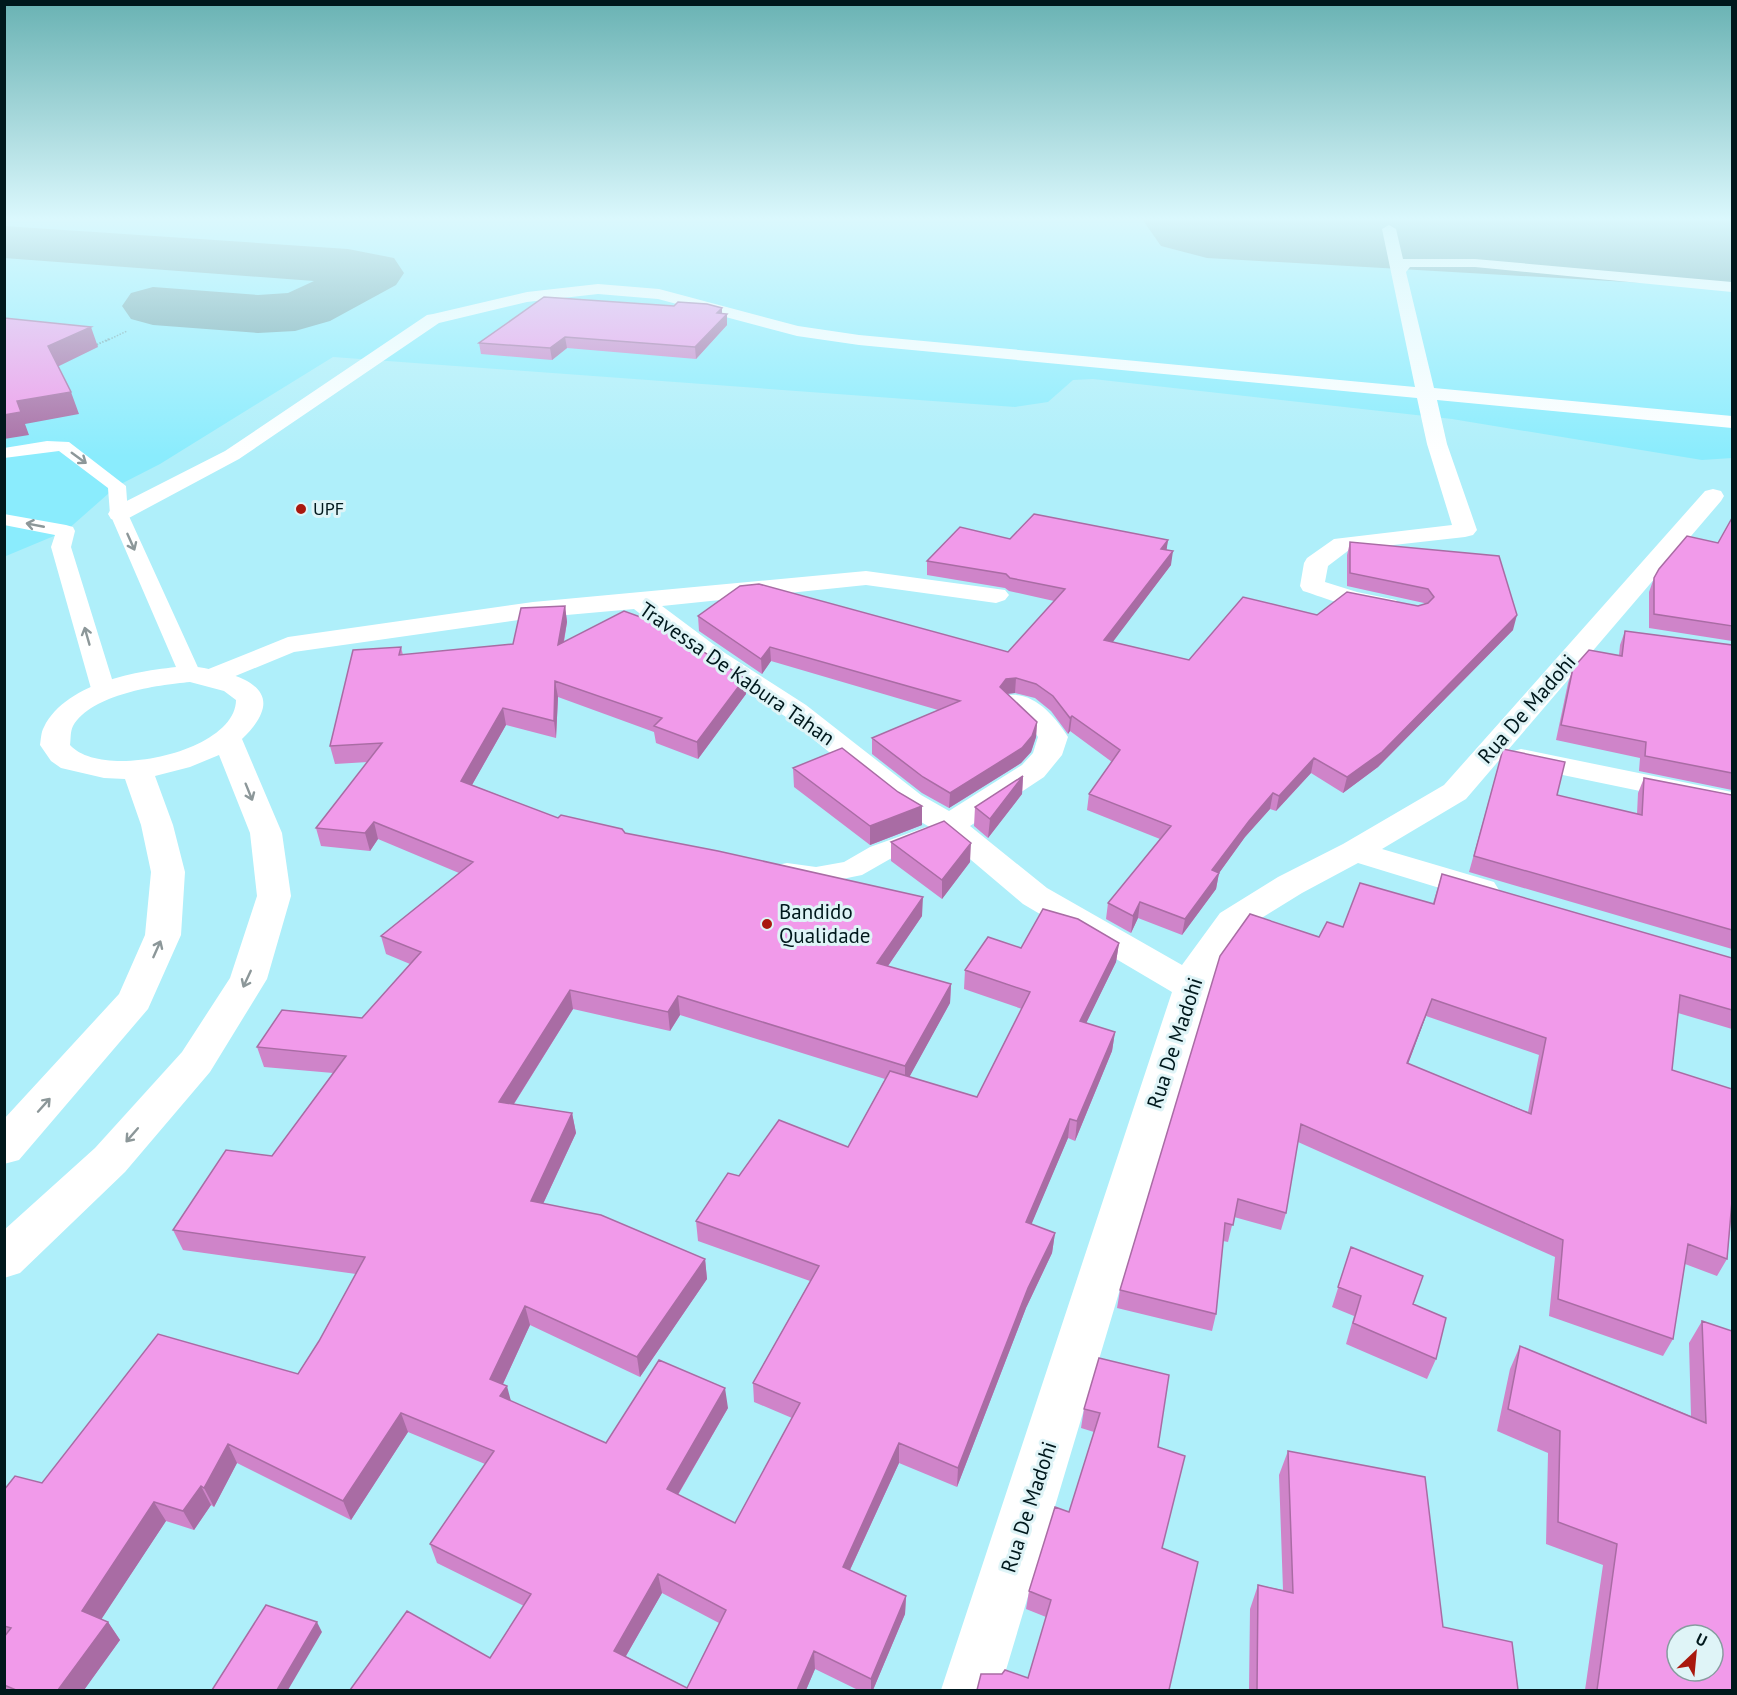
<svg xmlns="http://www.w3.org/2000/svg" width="1737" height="1695" font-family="'PT Sans',sans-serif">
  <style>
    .built { fill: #8aecfd }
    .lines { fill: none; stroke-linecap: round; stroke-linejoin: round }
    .taxiway { fill: #6ea0a8; fill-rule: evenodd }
    .runway { fill: #6ea0a8; fill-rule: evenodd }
    .path-far1 { stroke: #72a4ac; stroke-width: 1.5; stroke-dasharray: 1.5 1.5; stroke-linecap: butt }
    .path { stroke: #72a4ac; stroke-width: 2; stroke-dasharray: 1.5 1.5; stroke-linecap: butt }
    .service { fill: #fff; fill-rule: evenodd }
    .minor { fill: #fff; fill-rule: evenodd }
    .tertiary { fill: #fff; fill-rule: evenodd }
    .wall { fill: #cf84c9; fill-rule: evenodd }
    .shaded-wall { fill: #a96ca4 }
    .building { fill: #f19aea; stroke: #a96ca4; stroke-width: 1.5; fill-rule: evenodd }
    .oneway { stroke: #8c9799 }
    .poi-dot { fill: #a9180e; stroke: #dff4f7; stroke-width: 2 }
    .labels { text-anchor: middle; stroke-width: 6; stroke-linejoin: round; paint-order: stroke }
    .far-poi-label { font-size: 18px; fill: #00181c; stroke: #dff4f7; text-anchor: start }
    .street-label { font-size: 21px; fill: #00181c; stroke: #dff4f7 }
    .poi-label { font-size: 21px; fill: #00181c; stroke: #dff4f7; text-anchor: start }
  </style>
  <rect width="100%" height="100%" fill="#afeffa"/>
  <path class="built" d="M5,219H1732V458L1702,460L1452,419L1093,379L1073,380L1048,402L1015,407L333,357L160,464L117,486L66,531L6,556Z"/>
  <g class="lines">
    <path class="taxiway" d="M4,226L348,249L394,258L404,273L396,285L330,321L295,331L258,333L153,325L131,319L122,306L131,293L153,287L258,295L288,293L314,281L4,258Z"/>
    <path class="runway" d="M1142,219H1732V288L1207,258L1161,246Z"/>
    <path class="path-far1" d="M106,341L127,331"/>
    <path class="path" d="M94,346L109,339"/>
    <path class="service" d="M47,441L69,442L126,486L128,514L201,674L198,679L190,681L182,679L179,674L110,514L108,488L59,451L4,458V448Z
      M4,514L66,525L73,527L75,531L71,547L116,692L112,697L104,699L96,697L92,692L51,547L55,535L4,525Z
      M926,827L935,829L939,835L935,841L890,859L862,875L852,877L816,885L777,877L773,871L777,865L787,863L816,867L844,862L870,847Z"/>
    <path class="minor" d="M1389,225L1396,229L1403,259H1475L1732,282V292L1475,267H1410L1406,272L1434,388L1732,416V428L1437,400L1447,444L1477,530L1473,535L1465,537L1349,550L1328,566L1325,582L1357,592L1396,600L1400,605L1396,610C1370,617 1329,599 1303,591L1300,586L1304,563L1307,558L1334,539L1452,525L1427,444L1417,398L859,345L797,336L658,299L598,294L527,302L439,323L239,459L127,519L119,521L111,519L108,514L111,509L225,451L427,315L433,314L527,292L598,284L659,289L798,326L859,335L1415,387L1382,229Z
      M1713,489L1721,491L1724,496L1721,501L1466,799L1382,849L1494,882L1499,890L1494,898L1482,901L1358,863L1302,893L1244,929L1215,972L1000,1690H941L1172,992L1023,904L938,832L899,809L786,717L705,665L634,609L533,618L294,652L216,684L206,682L202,676L206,670L288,637L533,602L866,571L1005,590L1009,595L1005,600L996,603L866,585L662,606L725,653L806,705L921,795L949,811L1022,765L1033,753L1038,737C1029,721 1011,717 1001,702L1005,696C1032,689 1055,716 1068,737L1062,755L1044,777L970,826L1047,888L1182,965L1220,913L1278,877L1343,844L1444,785L1705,491Z
      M1521,749L1732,792V810L1510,764L1506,758L1510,752Z"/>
    <path class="tertiary" d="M190,666C236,672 296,687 242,739L282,833L291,896L267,979L210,1072L125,1172L20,1273L4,1278V1230L95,1148L182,1052L230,978L257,896L250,833L219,755L190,767L155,776L173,825L185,872L181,935L148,1009L19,1160L4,1164V1119L119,994L145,935L151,872L141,825L125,779L104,778L61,768L51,761L40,745C41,739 41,732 44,727C67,681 144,669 190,666ZM190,682L224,691L236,700C236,752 102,781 70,745C71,739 70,732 73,726C92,694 157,685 190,682Z"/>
  </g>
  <path class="wall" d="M674,306L722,308V313L727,325L696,359L567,348L552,360L481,354L479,343Z
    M1732,518V644V641L1649,628V592L1654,578L1718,543Z
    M1010,539L1168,540L1166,550L1171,565L1112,642L1189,660L1317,615L1418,606L1425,604L1424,603L1347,586V555L1350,542L1513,630L1378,767L1343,793L1311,773L1276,811L1270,809L1245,837L1219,873L1216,889L1182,935L1138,918L1131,933L1106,919L1108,903L1160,839L1087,810L1089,794L1112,762L1070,731L1068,734L1051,711L1035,698L1015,693L1006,694L1037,722L1036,737L1031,752L1021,763L949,808L922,793L872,754V738L938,710L771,661L762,674L699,631L698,616L1008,652L1054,601L1009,591L1005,588L927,575V561Z
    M565,606L567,622L564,642L746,694L698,759L656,743L654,732L558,697L556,738L506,725L472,785L558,818L625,833L922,916L888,966L951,984L950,1003L909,1077L977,1097L1022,1009L964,989L965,970L1021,948L1119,943L1116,962L1086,1023L1115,1032L1112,1051L1075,1141L1068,1138L1031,1224L1055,1233L1052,1253L1026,1308L957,1487L899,1463L850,1570L906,1596L905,1614L873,1690H858L815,1669L806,1690H350L490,1658L524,1606L437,1563L430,1544L485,1464L408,1432L351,1520L237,1463L214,1507L211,1505L194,1530L166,1521L101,1619L108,1622L120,1640L84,1690H4V1490L42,1483L298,1374L319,1341L356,1274L183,1250L173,1230L272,1156L333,1073L264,1067L257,1047L362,1018L410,964L386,954L381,936L459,873L378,839L370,851L321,846L316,828L368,762L335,764L330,746L401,647L403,655L513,644ZM573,1009L670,1031L680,1015L885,1079L848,1147L739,1176L696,1221L698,1241L810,1281L753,1383L754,1402L792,1418L735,1523L678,1495L728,1408L606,1443L511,1401L503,1384L530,1325L640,1377L707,1279L705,1259L543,1204L576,1133L572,1113L514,1104ZM662,1593L719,1623L687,1688L626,1656Z
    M1625,631L1732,645V791V790L1639,771L1640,758L1556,740L1568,683L1573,668L1619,655L1620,645Z
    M1503,749L1557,795L1637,814L1638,793L1644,778L1732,795V949L1469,872Z
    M793,768L898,792L922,806V825L870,845L794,787Z
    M1023,776L1022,794L988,838L974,826L975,807Z
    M891,842L970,862L942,899L891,861Z
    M1442,874L1732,958V1029L1678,1013L1672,1070L1732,1089V1208L1727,1259L1717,1276L1685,1264L1673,1339L1663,1356L1549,1316L1555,1257L1298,1142L1286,1213L1281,1230L1234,1217L1228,1242L1223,1241L1216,1314L1212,1331L1117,1308L1120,1290L1319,937L1343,927L1433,903ZM1426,1016L1539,1055L1528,1112L1408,1064Z
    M1351,1247L1436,1359L1427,1379L1346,1344L1354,1316L1332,1307Z
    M1702,1321L1732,1690H1585L1603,1565L1546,1544L1548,1453L1497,1431L1510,1369L1520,1346L1691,1416L1689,1343Z
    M1169,1375L1028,1678L1046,1617L1026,1609L1029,1591L1069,1512L1094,1432L1081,1428L1084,1409Z
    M1288,1451L1443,1627L1518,1690H1249L1250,1609L1258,1585L1283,1590L1279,1475Z"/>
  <path class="shaded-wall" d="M722,308V318L727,314V325L696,359L695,347L717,313Z
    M91,327L98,347L55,368L48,346Z
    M565,337L567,348L552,360L550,348Z
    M71,392L79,414L25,424L29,435L4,439V415L17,401Z
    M1168,540L1166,554L1161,549Z
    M1173,551L1171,565L1103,655L1104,640Z
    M565,606L567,622L560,662L558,645Z
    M1517,615L1513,630L1378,767L1343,793L1347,777Z
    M770,647L771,661L762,674L761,659Z
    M745,678L746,694L698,759L697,742Z
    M1016,678L1015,693L1005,694L1000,687L1006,679Z
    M555,681L558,697L556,738L554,721Z
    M503,708L506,725L464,799L461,781Z
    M1072,716L1070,731L1068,734L1070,718Z
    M1037,722L1036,737L1031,752L1021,763L949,808L950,793Z
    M1314,758L1311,773L1276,811L1279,796Z
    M1023,776L1022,794L988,838L990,819Z
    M1273,793L1270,809L1245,837L1209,887L1212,870L1249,821Z
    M922,806V825L870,845V826Z
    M374,822L378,839L370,851L365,833Z
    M971,843L970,862L942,899V880Z
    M1219,873L1216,889L1182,935L1185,919Z
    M923,897L922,916L877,982V963Z
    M1140,902L1138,918L1131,933L1133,916Z
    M1119,943L1116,962L1078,1040L1080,1021Z
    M951,984L950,1003L905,1085V1066Z
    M570,990L573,1009L503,1121L499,1102Z
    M678,996L680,1015L670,1031L668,1012Z
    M1432,999L1426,1016L1402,1080L1407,1063Z
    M1115,1032L1112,1051L1075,1141L1077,1121Z
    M572,1113L576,1133L535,1221L531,1201Z
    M1070,1119L1068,1138L1024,1242L1026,1222Z
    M1055,1233L1052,1253L1026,1308L957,1487L958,1468L1028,1288Z
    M705,1259L707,1279L640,1377L637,1357Z
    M525,1306L530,1325L496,1399L490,1379Z
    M507,1386L512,1405L500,1396Z
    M725,1388L728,1408L670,1508L667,1489Z
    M401,1413L408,1432L351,1520L343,1501Z
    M899,1443V1463L843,1585V1567Z
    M228,1444L237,1463L214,1507L204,1488Z
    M201,1486L211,1505L194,1530L183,1511Z
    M154,1502L166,1521L95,1629L82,1611Z
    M658,1574L662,1593L619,1668L614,1651Z
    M906,1596L905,1614L873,1690H871V1679Z
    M108,1622L120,1640L84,1690H58Z
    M317,1622L322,1632L288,1690H277Z
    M814,1651L815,1669L806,1690H797Z"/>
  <path class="building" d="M544,297L674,306L678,302L707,304L722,308L717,313L727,314L695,347L565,337L550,348L479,343Z
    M4,318L91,327L48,346L71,392L17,401L21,412L4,415Z
    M1034,514L1168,540L1161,549L1173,551L1104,640L1189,660L1243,597L1317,615L1347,592L1418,606L1428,603L1434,597L1428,589L1350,573V542L1499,556L1517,615L1382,752L1347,777L1314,758L1279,796L1273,793L1249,821L1212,870L1219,873L1185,919L1140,902L1133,916L1108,903L1171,826L1089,794L1120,750L1072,716L1070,718L1053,696L1036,684L1016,678L1006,679L1000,687L1037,722L1032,736L1022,748L950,793L923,777L872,738L960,701L770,647L761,659L698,616L740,586L759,584L1008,652L1065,589L1010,578L1006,574L927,561L960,527L1010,539Z
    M1732,518V626L1654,614V578L1659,569L1687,536L1718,543Z
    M565,606L558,645L624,611L676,630L702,651L745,678L697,742L654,726L662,718L555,681L554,721L503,708L461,781L558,818L561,815L622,829L625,833L718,851L923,897L877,963L951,984L905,1066L678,996L668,1012L570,990L499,1102L572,1113L531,1201L601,1215L705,1259L637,1357L525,1306L490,1379L507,1386L500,1396L606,1443L659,1360L725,1388L667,1489L735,1523L800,1403L753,1383L819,1266L696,1221L728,1173L739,1176L779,1120L848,1147L890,1071L977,1097L1030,992L965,970L988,937L1021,948L1043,909L1078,919L1119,943L1080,1021L1115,1032L1077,1121L1070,1119L1026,1222L1055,1233L1028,1288L958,1468L899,1443L843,1567L906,1596L871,1679L814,1651L797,1690H350L407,1611L490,1658L531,1594L430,1544L494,1451L401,1413L343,1501L228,1444L204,1488L201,1486L183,1511L154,1502L82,1611L108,1622L58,1690H16L4,1685V1637L11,1628L4,1626V1490L15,1476L42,1483L158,1334L298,1374L319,1341L365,1257L173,1230L226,1150L272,1156L346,1056L257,1047L282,1010L362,1018L421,952L381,936L473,862L374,822L365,833L316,828L382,743L330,746L353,650L401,647L399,655L513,644L521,608ZM658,1574L726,1610L687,1688L614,1651Z
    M1625,631L1732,645V773L1645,756L1646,742L1561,725L1573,668L1589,650L1622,656Z
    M842,748L898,792L922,806L870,826L793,768Z
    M1503,749L1565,762L1557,795L1642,815L1644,778L1732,795V930L1474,856Z
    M1023,776L990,819L975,807Z
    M944,821L971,843L942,880L891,842Z
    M1442,874L1732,958V1010L1680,995L1672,1070L1732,1089V1201L1727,1259L1688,1244L1673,1339L1558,1299L1563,1240L1301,1124L1286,1213L1238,1199L1233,1225L1225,1223L1216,1314L1120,1290L1220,956L1250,914L1319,937L1327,922L1343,927L1360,883L1434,904ZM1432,999L1546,1038L1531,1114L1407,1063Z
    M1351,1247L1423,1276L1413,1304L1446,1318L1436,1359L1353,1323L1361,1296L1338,1287Z
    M1702,1321L1732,1331V1690H1597L1617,1544L1558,1522L1560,1431L1508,1409L1520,1346L1706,1423ZM1677,1635H1713V1671H1677Z
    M1099,1358L1169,1375L1158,1447L1185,1456L1162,1548L1198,1562L1169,1690H977L981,1674H1002L1005,1670L1028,1678L1051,1600L1029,1591L1055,1507L1069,1512L1100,1413L1084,1409Z
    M1288,1451L1425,1477L1443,1627L1512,1642L1518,1690H1257L1258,1585L1293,1593Z
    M266,1605L317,1622L277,1690H212Z"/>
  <defs><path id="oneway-shaft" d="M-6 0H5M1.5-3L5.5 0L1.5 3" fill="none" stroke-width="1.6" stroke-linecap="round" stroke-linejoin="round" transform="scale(1.5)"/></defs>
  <g class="oneway">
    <use href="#oneway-shaft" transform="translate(79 458) rotate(36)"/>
    <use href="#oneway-shaft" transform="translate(35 525) rotate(-169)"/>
    <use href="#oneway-shaft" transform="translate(131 542) rotate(66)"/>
    <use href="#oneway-shaft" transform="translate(87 636) rotate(-106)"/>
    <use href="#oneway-shaft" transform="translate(249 792) rotate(68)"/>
    <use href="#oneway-shaft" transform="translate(157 949) rotate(-66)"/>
    <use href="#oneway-shaft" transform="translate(247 979) rotate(115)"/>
    <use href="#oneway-shaft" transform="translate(44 1105) rotate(-48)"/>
    <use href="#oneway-shaft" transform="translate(132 1135) rotate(131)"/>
  </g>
  <linearGradient id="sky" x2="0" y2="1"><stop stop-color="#69b2b3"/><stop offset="0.48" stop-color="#dbf8fd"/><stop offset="1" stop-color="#dbf8fd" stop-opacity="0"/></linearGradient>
  <rect width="1737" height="456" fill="url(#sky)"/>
  <g class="poi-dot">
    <circle cx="301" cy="509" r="6"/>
    <circle cx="767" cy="924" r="6"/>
  </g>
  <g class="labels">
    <g class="far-poi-label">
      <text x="313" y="515">UPF</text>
    </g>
    <g class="street-label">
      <text transform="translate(737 674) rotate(35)" y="7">Travessa De Kabura Tahan</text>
      <text transform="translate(1527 709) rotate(-49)" y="7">Rua De Madohi</text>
      <text transform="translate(1175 1043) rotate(-72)" y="7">Rua De Madohi</text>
      <text transform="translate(1029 1507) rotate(-72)" y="7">Rua De Madohi</text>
    </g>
    <g class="poi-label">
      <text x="779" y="919">Bandido<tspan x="779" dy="24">Qualidade</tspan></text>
    </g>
  </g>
  <rect width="1737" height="1695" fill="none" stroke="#00181c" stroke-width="12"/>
  <g transform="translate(1695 1653) rotate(26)"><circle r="28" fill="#dff4f7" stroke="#869c9f" stroke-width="1.5"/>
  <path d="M0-4.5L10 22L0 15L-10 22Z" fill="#a9180e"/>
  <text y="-9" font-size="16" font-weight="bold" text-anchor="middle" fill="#00181c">U</text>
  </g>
</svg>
